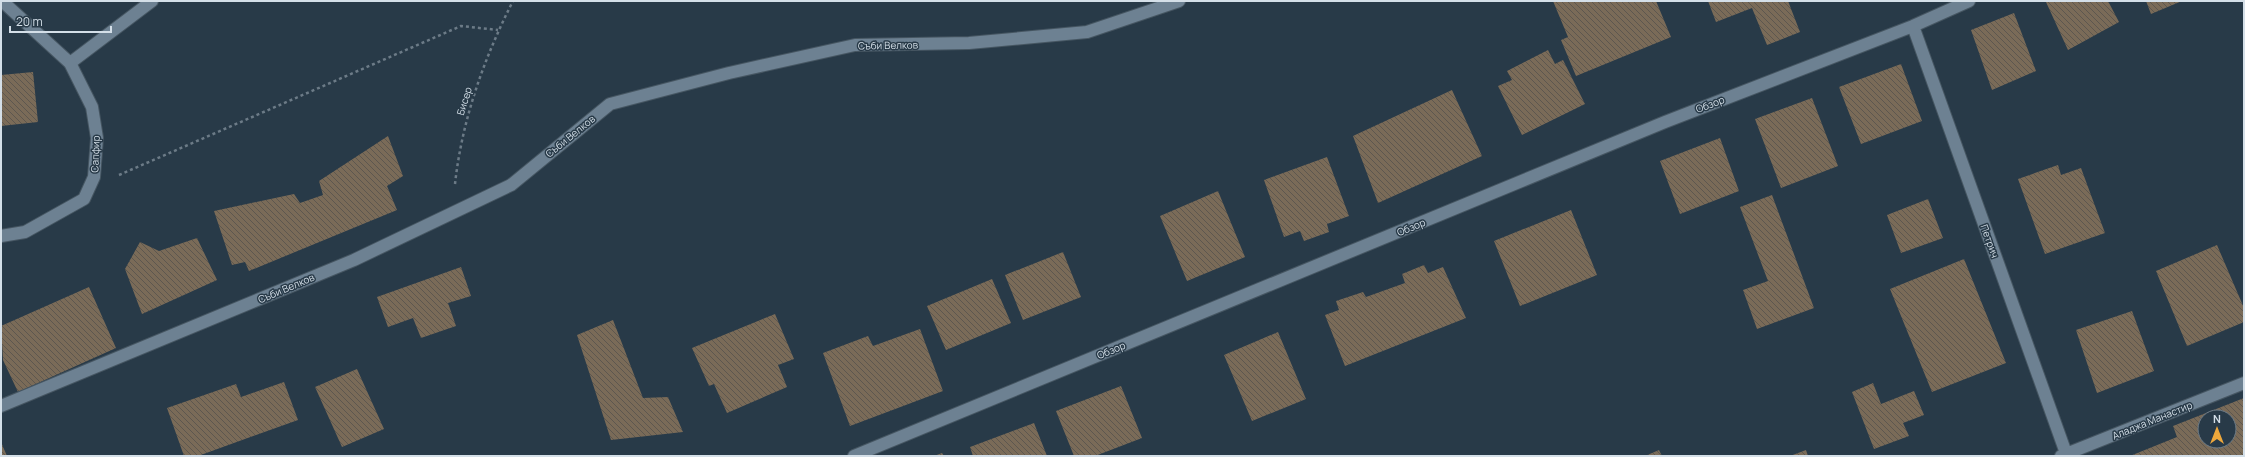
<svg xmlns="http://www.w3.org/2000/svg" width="2245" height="457" font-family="Manrope,sans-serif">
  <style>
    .building { fill: url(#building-back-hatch); fill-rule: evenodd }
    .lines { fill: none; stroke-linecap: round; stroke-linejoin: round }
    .service-casing { stroke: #465662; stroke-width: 14 }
    .minor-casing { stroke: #465662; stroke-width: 14 }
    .path { stroke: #6c7b87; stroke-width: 2.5; stroke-dasharray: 3 3; stroke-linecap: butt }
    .service { stroke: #6d8192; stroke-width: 12 }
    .minor { stroke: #6d8192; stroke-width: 12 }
    .labels { text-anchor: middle; stroke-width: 3; stroke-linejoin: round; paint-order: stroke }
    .street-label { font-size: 10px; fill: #d4dfe8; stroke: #283a48 }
  </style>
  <defs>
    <pattern id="building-back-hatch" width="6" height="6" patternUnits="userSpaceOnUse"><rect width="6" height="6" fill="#7a6b58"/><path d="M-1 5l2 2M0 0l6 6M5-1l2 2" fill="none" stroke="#5d574f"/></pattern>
  </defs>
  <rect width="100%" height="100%" fill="#283a48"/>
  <path class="building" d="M1553,1H1656L1671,37L1576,76L1561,40L1568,37Z
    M1708,1H1788L1800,32L1767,45L1752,8L1716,22Z
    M2049,1H2108L2119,22L2068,50L2046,2Z
    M2146,1H2182L2151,14Z
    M2014,13L2036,71L1992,90L1971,30Z
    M1548,50L1555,64L1563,60L1585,104L1522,135L1498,86L1512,80L1507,71Z
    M1901,64L1922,121L1861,144L1839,87Z
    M33,72L38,122L1,126V75Z
    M1452,90L1482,156L1378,203L1353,136Z
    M1812,98L1838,166L1781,188L1755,119Z
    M388,136L403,176L387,186L397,210L249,271L245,262L232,265L214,211L294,194L300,203L323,195L319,181Z
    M1720,138L1739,191L1680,214L1660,161Z
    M1327,157L1349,216L1327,224L1329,232L1304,241L1300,231L1284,237L1264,180Z
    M2058,165L2061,175L2081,168L2105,233L2045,254L2018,179Z
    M1218,191L1245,257L1187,281L1160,216Z
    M1772,195L1814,308L1757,329L1743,290L1768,281L1740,207Z
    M1928,199L1943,238L1901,253L1887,215Z
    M1571,210L1597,275L1520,306L1494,241Z
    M197,238L217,280L142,314L125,269L140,242L159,251Z
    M2217,245L2244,308V322L2187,346L2156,271Z
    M1063,252L1081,297L1023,320L1005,275Z
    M1964,259L2006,363L1932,392L1890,289Z
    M1424,265L1428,273L1443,267L1466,318L1345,366L1325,315L1339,310L1336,301L1363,292L1366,297L1405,283L1402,274Z
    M461,267L471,296L448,303L456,326L421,338L413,318L388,327L377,297Z
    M992,279L1011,323L946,350L927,306Z
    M89,287L116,348L18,392L3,360L1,326Z
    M2132,311L2154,371L2097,393L2076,330Z
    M775,314L794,359L778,365L787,387L727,413L714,384L709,386L692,348Z
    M613,320L643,398L668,397L683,432L611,440L577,335Z
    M920,329L943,391L850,426L823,353L868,336L873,346Z
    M1278,332L1306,399L1252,421L1224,355Z
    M357,369L384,429L342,447L315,387Z
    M284,382L298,420L198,456H184L167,408L236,384L241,397Z
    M1873,383L1881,404L1914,391L1924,415L1903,423L1909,436L1874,449L1852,392Z
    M1121,386L1142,438L1095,456H1074L1056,411Z
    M2244,398V456H2130L2177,437L2173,426ZM2205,417H2229V441H2205Z
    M1034,423L1047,456H973L970,447Z
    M1,442L7,456H1Z
    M1659,450L1662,456H1645Z
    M1806,450L1808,456H1790Z
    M942,453L944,456H934Z"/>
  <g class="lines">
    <g class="service-casing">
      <path id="service" d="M70,63L152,1
        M1,406L354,260L511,185L610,104L729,73L855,45L969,43L1087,32L1179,1"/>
    </g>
    <g class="minor-casing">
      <path id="minor" d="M1913,26L2067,456
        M1,236L25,232L84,199L94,177L97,138L92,107L70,63L2,1
        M854,456L1665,122L1913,26L1969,1
        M2061,456L2244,383"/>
    </g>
    <path class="path" d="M119,175L461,26L498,30
      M455,184C462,120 484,58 513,1"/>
    <use href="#service" class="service"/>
    <use href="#minor" class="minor"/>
  </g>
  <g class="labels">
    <g class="street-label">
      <text transform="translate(888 45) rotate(-1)" y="4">Съби Велков</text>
      <text transform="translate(464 101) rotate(-73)" y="4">Бисер</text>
      <text transform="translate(1710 104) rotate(-21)" y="4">Обзор</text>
      <text transform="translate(570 136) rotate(-39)" y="4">Съби Велков</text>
      <text transform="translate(95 154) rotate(-88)" y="4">Сапфир</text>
      <text transform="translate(1411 227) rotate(-22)" y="4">Обзор</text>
      <text transform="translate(1990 241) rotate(70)" y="4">Петрич</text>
      <text transform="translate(286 288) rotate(-23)" y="4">Съби Велков</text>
      <text transform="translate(1111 350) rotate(-22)" y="4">Обзор</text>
      <text transform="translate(2152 420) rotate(-22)" y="4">Аладжа Манастир</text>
    </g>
  </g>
  <rect width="2245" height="457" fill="none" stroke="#d4dfe8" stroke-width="4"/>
  <g transform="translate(2217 429)"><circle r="19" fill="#283a48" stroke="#6d7c88"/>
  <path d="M0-3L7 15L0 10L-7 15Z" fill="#eea83c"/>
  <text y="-6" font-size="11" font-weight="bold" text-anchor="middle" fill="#d4dfe8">N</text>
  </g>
  <path d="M10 26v6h101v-6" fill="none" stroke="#d4dfe8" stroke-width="2"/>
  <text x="16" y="26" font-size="12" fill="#d4dfe8" stroke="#283a48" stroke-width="3" paint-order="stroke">20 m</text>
</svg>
